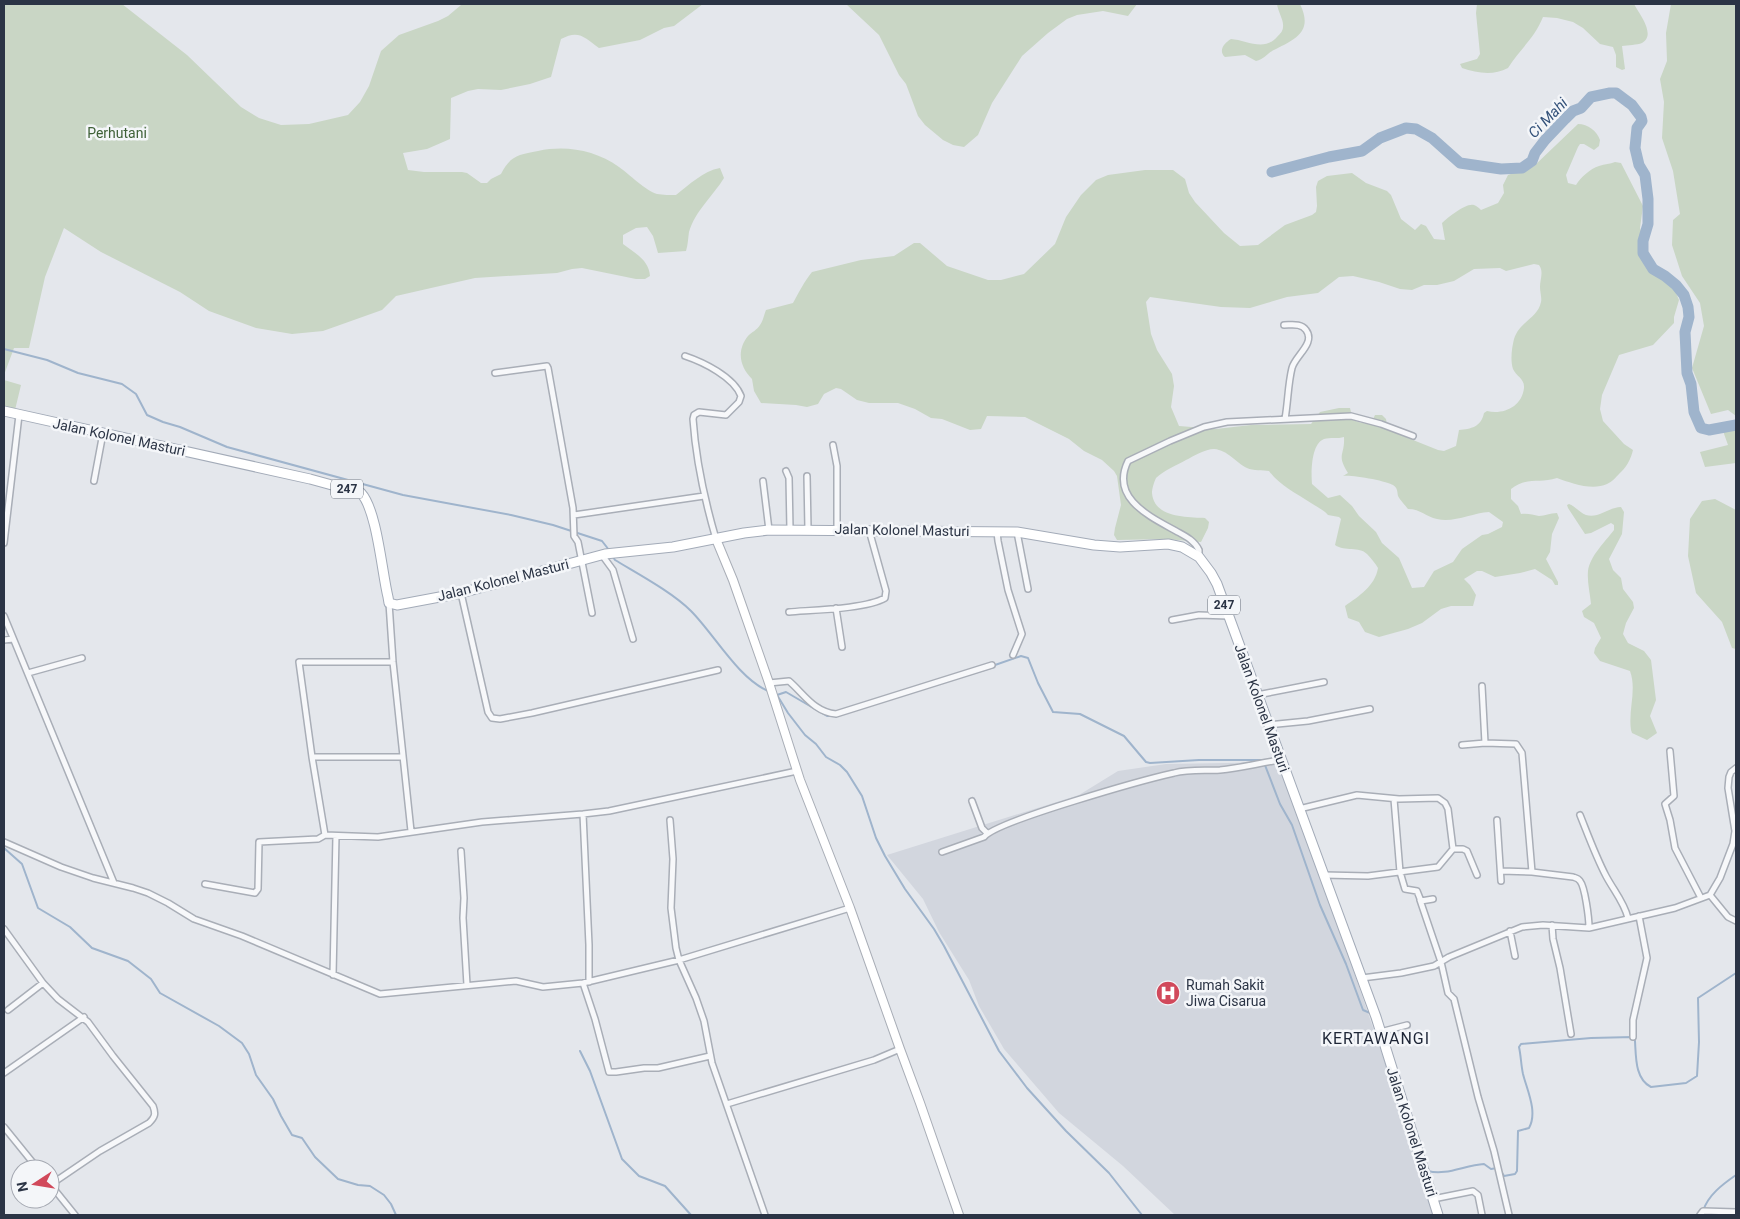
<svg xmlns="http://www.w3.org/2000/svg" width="1740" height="1219" font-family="Roboto,sans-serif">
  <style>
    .built { fill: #d2d6de }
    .green { fill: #c9d6c5; fill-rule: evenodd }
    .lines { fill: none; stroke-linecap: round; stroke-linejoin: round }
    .stream { stroke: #9fb4cc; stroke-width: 2 }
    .river { stroke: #9fb4cc; stroke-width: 11 }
    .street-casing { stroke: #a9aeb7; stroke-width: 8 }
    .secondary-casing { stroke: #a9aeb7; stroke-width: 10 }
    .primary-casing { stroke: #a3abb8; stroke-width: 11 }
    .street { stroke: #f7f8fa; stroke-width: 5 }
    .secondary { stroke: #fff; stroke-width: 8 }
    .primary { stroke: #fff; stroke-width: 9 }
    .labels { text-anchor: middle; stroke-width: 5; stroke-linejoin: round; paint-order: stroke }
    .shield { fill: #f4f6f9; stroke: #676e7b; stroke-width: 1 }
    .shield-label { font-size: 12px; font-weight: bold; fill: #2b3445 }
    .park-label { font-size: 14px; fill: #3f6138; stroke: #f4f6f9 }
    .street-label { font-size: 14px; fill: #2b3445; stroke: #f4f6f9 }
    .poi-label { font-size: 14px; fill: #2b3445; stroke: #f4f6f9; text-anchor: start }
    .water-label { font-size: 15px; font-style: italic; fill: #34527a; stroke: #f4f6f9 }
    .quarter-label { font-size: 16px; letter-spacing: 1px; fill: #1d2536; stroke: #f4f6f9 }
  </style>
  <rect width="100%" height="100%" fill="#e4e7ec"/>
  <path class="built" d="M1280,762L1300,814L1437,1215H1175L1123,1166L1059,1113L1004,1049L979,1006L969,980L939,932L923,899L887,855L1079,795L1118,771L1166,764Z"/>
  <path class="green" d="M4,4H122L187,55L241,107L259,118L281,125L309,124L348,115L360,102L369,86L381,51L399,35L438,21L448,16L461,5L469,4H703L674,26L664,28L640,40L599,48C585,38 579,29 561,39L551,77L530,84L501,90L478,89L468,91L451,98L450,139L427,149L403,153L408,170L424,172H462L467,173L481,183H487L491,179L501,174C511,155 518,155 538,151C566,145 595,150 619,167C629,174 646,191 657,194C663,195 670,195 676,195C689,185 703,171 720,168L724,178C713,196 695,211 689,232C688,238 688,245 686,251L658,253L653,236L647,227L636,228L623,235V244C635,253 649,260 650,276L645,279H636L582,268L572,269L557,273L475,278L396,296L382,310L323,331L292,334L256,328L209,311L180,292L101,252L64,228L45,277L29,348H14L4,375Z
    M846,4H1137L1128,16L1103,11L1077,15L1067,19L1048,33L1022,56L992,103L978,135L964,147L953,145L943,140L925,125L918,116L906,84L899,75L879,35Z
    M1277,4H1300C1313,31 1297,38 1276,49C1268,52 1265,59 1256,61L1245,55L1225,57C1218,51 1224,43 1231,39C1246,40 1264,52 1277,37C1280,34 1283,31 1283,27C1284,20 1278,12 1277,4Z
    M1477,4H1634C1638,12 1657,35 1642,43C1637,45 1628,45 1622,46L1625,69L1622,70L1616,67V55L1613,47L1600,44L1583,28L1573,22L1557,18L1543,17C1534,39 1520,49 1508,68C1493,76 1477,73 1462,68L1460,64L1477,59L1480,54L1476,13Z
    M1671,4H1736V416L1728,410L1711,414L1692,368L1704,326L1700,303L1682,276L1672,245L1673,220L1680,214L1673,171L1662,138L1664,102L1660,79L1667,61L1666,33Z
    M1578,124C1588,124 1597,131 1600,140L1599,146L1594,150L1584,144H1580L1578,147L1566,175L1568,183L1576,185C1581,177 1590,169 1599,166C1605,164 1610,164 1615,162L1621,163L1643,206L1640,228L1648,252L1652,270L1674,288L1679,300L1674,317V323L1653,345L1619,355L1602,395L1600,409L1603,421L1624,444L1633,450C1631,459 1626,468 1619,474C1616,477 1612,482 1607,484C1592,491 1571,483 1557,478C1539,484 1527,476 1511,489V499L1518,506L1521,514C1528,513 1533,515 1539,516C1545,516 1550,513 1557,513L1559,518L1552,534L1550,552L1546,559L1558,582V585H1555L1552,580L1535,569L1520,573L1495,577L1482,571H1477L1464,579L1470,585L1476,595L1473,606H1451L1441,609L1422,623L1408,629L1379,637L1365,632L1359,622L1348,618L1345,606C1359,596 1375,586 1378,568C1375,563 1371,558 1367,554C1359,546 1345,552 1335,545L1341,519L1339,517L1328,515C1323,509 1318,508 1311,503C1296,493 1280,486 1269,471C1263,470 1253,471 1247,468C1236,463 1228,450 1214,449C1205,449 1194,456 1186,460C1177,465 1163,471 1156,478C1154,482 1152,489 1152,493C1154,518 1187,517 1205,518L1209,522L1208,528L1201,542L1166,539L1117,540L1114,535L1115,528L1121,505L1117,476L1114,471L1102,460L1084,451L1069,439L1025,417L987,416L981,429L970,430L942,419L931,418L915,409L898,403H869L857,400L841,389L836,388L824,394L818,404L807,407L796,405L761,403L754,391L752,379C740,367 736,351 748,336C752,332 757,330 760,325C763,321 764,315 766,310L793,303C799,292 804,282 812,272L861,260L894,256L914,243H920L947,266L988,280H1001L1024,274L1055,244L1066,217L1081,195L1096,180L1108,175L1145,170H1173L1185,179L1189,193L1195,202L1224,233L1240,246L1258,245L1285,225L1312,215L1316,212L1317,206L1316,187L1318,181L1327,176L1352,173L1366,183L1387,191L1391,195L1401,219L1415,230L1421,224L1426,226L1434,239L1445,240L1442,223C1447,218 1467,202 1474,205C1477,206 1479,208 1481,210L1498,203L1504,193L1503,185L1508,175L1534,166ZM1534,264L1539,265C1544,272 1540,279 1540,287C1540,292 1542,298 1541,302C1538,318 1520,321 1514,339C1512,347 1510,360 1513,369C1516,376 1525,379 1524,388C1522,407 1503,415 1487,411L1484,413C1481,427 1471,429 1459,430L1456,446L1444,451L1438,450L1388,430L1386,419L1382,415H1375C1371,426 1362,424 1353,420L1350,408H1339L1320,412L1311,424L1251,425L1216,429L1179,426L1171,407L1174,386L1172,374L1157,350L1151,334L1146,302L1150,297L1221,307L1250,308L1287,297L1318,293L1339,277L1353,276L1379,282L1400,289L1412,290L1424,285H1437L1454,281L1474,269L1500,268L1506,271ZM1344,437C1345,456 1336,454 1348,473L1343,476C1349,474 1388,481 1393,485C1398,488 1397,492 1398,496C1400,500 1405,505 1408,509C1421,509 1426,517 1437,519C1454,523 1472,513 1489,512L1503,522L1502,527L1488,534L1482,535L1462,549L1453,562L1434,571L1424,587L1412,588L1399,558L1382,543L1376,532L1359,516L1352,506L1340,495L1328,498L1312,484C1311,472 1311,444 1324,439C1330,437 1338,439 1344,437Z
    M4,380L21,385L15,410L4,407Z
    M1736,421V463L1705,467L1700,452L1728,445L1723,431Z
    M1715,499L1736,510V649L1732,648L1722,622L1696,593L1688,556L1690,519L1702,501Z
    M1569,504C1575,506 1580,513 1586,515C1598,519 1609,507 1621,507L1624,512L1622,534L1609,559L1613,570L1621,578L1623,589L1633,602L1634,608L1626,623L1623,634L1628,643L1644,651L1651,660L1656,700L1650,716L1657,733L1647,740L1632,733L1631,730C1628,710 1637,690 1630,671L1600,661L1594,653L1595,648L1601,638L1594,623L1584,617L1582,611L1591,604C1590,593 1587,582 1588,571C1590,556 1605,542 1614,530V525L1611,523L1591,533L1585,534L1568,508L1567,505Z"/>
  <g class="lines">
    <path class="stream" d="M4,349L47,360L78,373L122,384L136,394L147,415L163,422L180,427L227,447L403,495L511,515L553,525L602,541L609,550
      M613,557L615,560C638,574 672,592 691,611C714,634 738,678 768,691
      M968,675L994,667L995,665L1021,656L1028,658L1038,683L1053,712L1080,714L1124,736L1146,762L1150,763L1199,760H1263L1280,804L1292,825L1320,905L1346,964L1363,1010L1370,1013
      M777,695L786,692L827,716H835
      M777,695L788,713L805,735L816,744L826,757L840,765L847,772L862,796L876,838L885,856L905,889L934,929L944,946L999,1051L1027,1088L1066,1131L1109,1173L1142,1215
      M4,848L22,864L38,908L70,927L92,948L128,961L151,979L160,993L219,1026L242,1043L249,1054L256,1075L273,1099L281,1116L292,1135L302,1138L315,1157L338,1179L358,1185L370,1186L384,1195L391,1204L396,1215
      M580,1051L590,1071L622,1159L639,1176L665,1186L691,1215
      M1428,1171C1446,1176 1465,1165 1484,1164L1491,1169L1497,1168
      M1501,1171L1504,1176L1515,1174L1517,1171L1518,1131L1529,1128C1538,1112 1527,1090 1523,1074C1521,1065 1521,1056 1519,1047L1521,1044L1591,1038L1633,1037L1635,1041C1636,1057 1635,1079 1651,1087L1686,1083L1697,1076L1699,1042L1698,998L1736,973
      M1703,1211C1708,1195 1723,1184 1736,1175"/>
    <path class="river" d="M1272,172L1329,157L1362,151L1380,138L1406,128L1416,129L1432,138L1460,163L1501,169L1522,168L1532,161L1535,153L1545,140L1565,119L1573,111L1581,108L1591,97L1610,93H1616L1632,105L1641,117L1642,121L1637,128L1635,148L1639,165L1645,175L1648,199V224L1643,241V253L1653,269L1665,276L1676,285L1684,295L1688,307L1689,317L1685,332L1687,373L1691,384L1694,412L1701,428L1709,430L1736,425"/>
    <g class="street-casing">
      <path id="street" d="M1284,325C1292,325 1301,323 1306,330C1316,343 1295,356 1292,368C1288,384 1288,402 1285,419
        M685,356C703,362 734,377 741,396L739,402L726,415L699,412L694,415L693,419C696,462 704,498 716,539
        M495,373L547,366L548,368L573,508L574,536L578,542L592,613
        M833,445L837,466V530
        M786,471L789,478L790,529
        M807,476L808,529
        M94,481L103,433
        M763,481L769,530
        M574,515L704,496
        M997,532L998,541L1008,590L1022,634L1013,655
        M1017,532L1028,589
        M4,543L19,415
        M602,555L613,570L633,639
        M1199,557V550C1194,540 1185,536 1176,531C1149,516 1110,498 1128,461L1170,441L1204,427L1227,422L1351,416L1381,424L1413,436
        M461,593L488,712L492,718L500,719L532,713L718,670
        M389,603L393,662L411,831
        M836,608L842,647
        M789,612C812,610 866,609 885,598L886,591L869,530
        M4,616L114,883
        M1172,620L1199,615L1228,616
        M4,640L13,639
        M28,673L82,658
        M769,683L789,681C804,694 814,712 836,714L992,665
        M1482,686L1485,743
        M1257,695L1324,682
        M1268,725L1308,721L1370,709
        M1462,745L1485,743L1516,744L1522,753L1532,872L1573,877C1576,878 1578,878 1580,881C1585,887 1589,918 1589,928
        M1670,751L1674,796L1665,804L1670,820L1675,848L1701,898
        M312,757L299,662H393
        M403,757H312L325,835L378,837L482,822L583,814L609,811L797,771
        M1394,799L1400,872L1405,889L1417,891L1421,901L1433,899
        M972,801L982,828L987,833
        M1299,809L1357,795L1399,799L1438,798L1445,803L1448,809L1453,849
        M583,814L589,945V982
        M1580,815C1588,835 1596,857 1606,876C1614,891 1624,902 1628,918
        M670,820L673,859L671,908L676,948L679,960L696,998L704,1021L712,1063L765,1215
        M1497,820L1501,881
        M4,842L61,867L93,878L133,888L148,893L168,903L194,919L242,936L380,994L516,981L543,987L583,983L679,960L850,908
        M1453,849H1463L1467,851L1477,875
        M461,851L464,898L463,918L467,985
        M942,852L984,837C996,821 1147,779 1174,773C1189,769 1205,771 1220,770C1240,768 1260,763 1280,760
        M1501,871L1532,872
        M1324,875L1368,876L1438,867L1453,849
        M205,884L255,893L258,889L259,842L318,839L325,835
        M1710,895L1728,917L1736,921
        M1420,900L1441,962L1448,993L1454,999L1478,1097L1494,1151L1509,1215
        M1552,925L1553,939L1560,968L1571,1034
        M4,929L43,983L58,999L88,1022L113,1056L153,1106C156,1114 155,1117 149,1123L100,1151L50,1185
        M1510,931L1515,956
        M333,975L336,836
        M1362,978L1401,973L1434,966L1449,957L1522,927L1543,925L1589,928L1675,908L1710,895L1720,878L1733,844L1735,831L1728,788L1729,777L1731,772L1736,768
        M583,983L595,1019L609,1072H616L644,1068H658L710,1056
        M8,1010L43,983
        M1380,1032L1407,1025
        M1633,1037V1020L1647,958L1639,916
        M4,1073L84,1017
        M727,1104L874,1060L900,1049
        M4,1127L38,1169
        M50,1184L75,1215
        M1433,1199L1473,1191L1478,1195L1482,1215
        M1700,1215L1703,1211L1736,1212"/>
    </g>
    <g class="secondary-casing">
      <path id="secondary" d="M716,539L733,580L769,683L800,780L850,908L900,1049L920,1103L959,1215"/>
    </g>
    <g class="primary-casing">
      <path id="primary" d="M4,411L310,479L361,493C377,510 382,573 388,597L389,603L397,605L461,593L605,554L673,547L744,533L769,530L1017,532L1094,545L1120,547L1168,544L1182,547L1199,557L1211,573L1217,584L1376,1017L1438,1215"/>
    </g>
    <use href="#street" class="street"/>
    <use href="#secondary" class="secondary"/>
    <use href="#primary" class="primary"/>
  </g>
  <defs>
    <g id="hospital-disc" transform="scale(1.25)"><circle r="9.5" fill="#d1495b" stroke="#f4f6f9"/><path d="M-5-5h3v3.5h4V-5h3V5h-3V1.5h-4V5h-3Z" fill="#fff"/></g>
  </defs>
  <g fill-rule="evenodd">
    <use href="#hospital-disc" x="1168" y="993"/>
  </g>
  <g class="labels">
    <g class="shield">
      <rect x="331" y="479.5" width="32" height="19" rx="4"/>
      <rect x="1208" y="595.5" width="32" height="19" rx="4"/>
    </g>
    <g class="shield-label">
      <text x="347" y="493">247</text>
      <text x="1224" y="609">247</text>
    </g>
    <g class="park-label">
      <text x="117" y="138">Perhutani</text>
    </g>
    <g class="street-label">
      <text transform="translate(119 437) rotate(12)" y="5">Jalan Kolonel Masturi</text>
      <text transform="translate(902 530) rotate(1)" y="5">Jalan Kolonel Masturi</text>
      <text transform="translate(503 580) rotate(-14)" y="5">Jalan Kolonel Masturi</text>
      <text transform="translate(1262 708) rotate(70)" y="5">Jalan Kolonel Masturi</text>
      <text transform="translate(1412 1132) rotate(72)" y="5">Jalan Kolonel Masturi</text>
    </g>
    <g class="poi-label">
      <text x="1186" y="990">Rumah Sakit<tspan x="1186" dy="16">Jiwa Cisarua</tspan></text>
    </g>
    <g class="water-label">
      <text transform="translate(1548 118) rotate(-46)" y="5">Ci Mahi</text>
    </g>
    <g class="quarter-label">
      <text x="1376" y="1044">KERTAWANGI</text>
    </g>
  </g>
  <rect width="1740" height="1219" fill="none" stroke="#2b3445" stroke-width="10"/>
  <g transform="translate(35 1184) rotate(258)"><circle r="24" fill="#f4f6f9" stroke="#a4a8b1"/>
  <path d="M0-4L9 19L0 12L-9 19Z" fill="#d1495b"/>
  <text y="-8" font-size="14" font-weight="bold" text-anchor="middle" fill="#2b3445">N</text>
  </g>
</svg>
